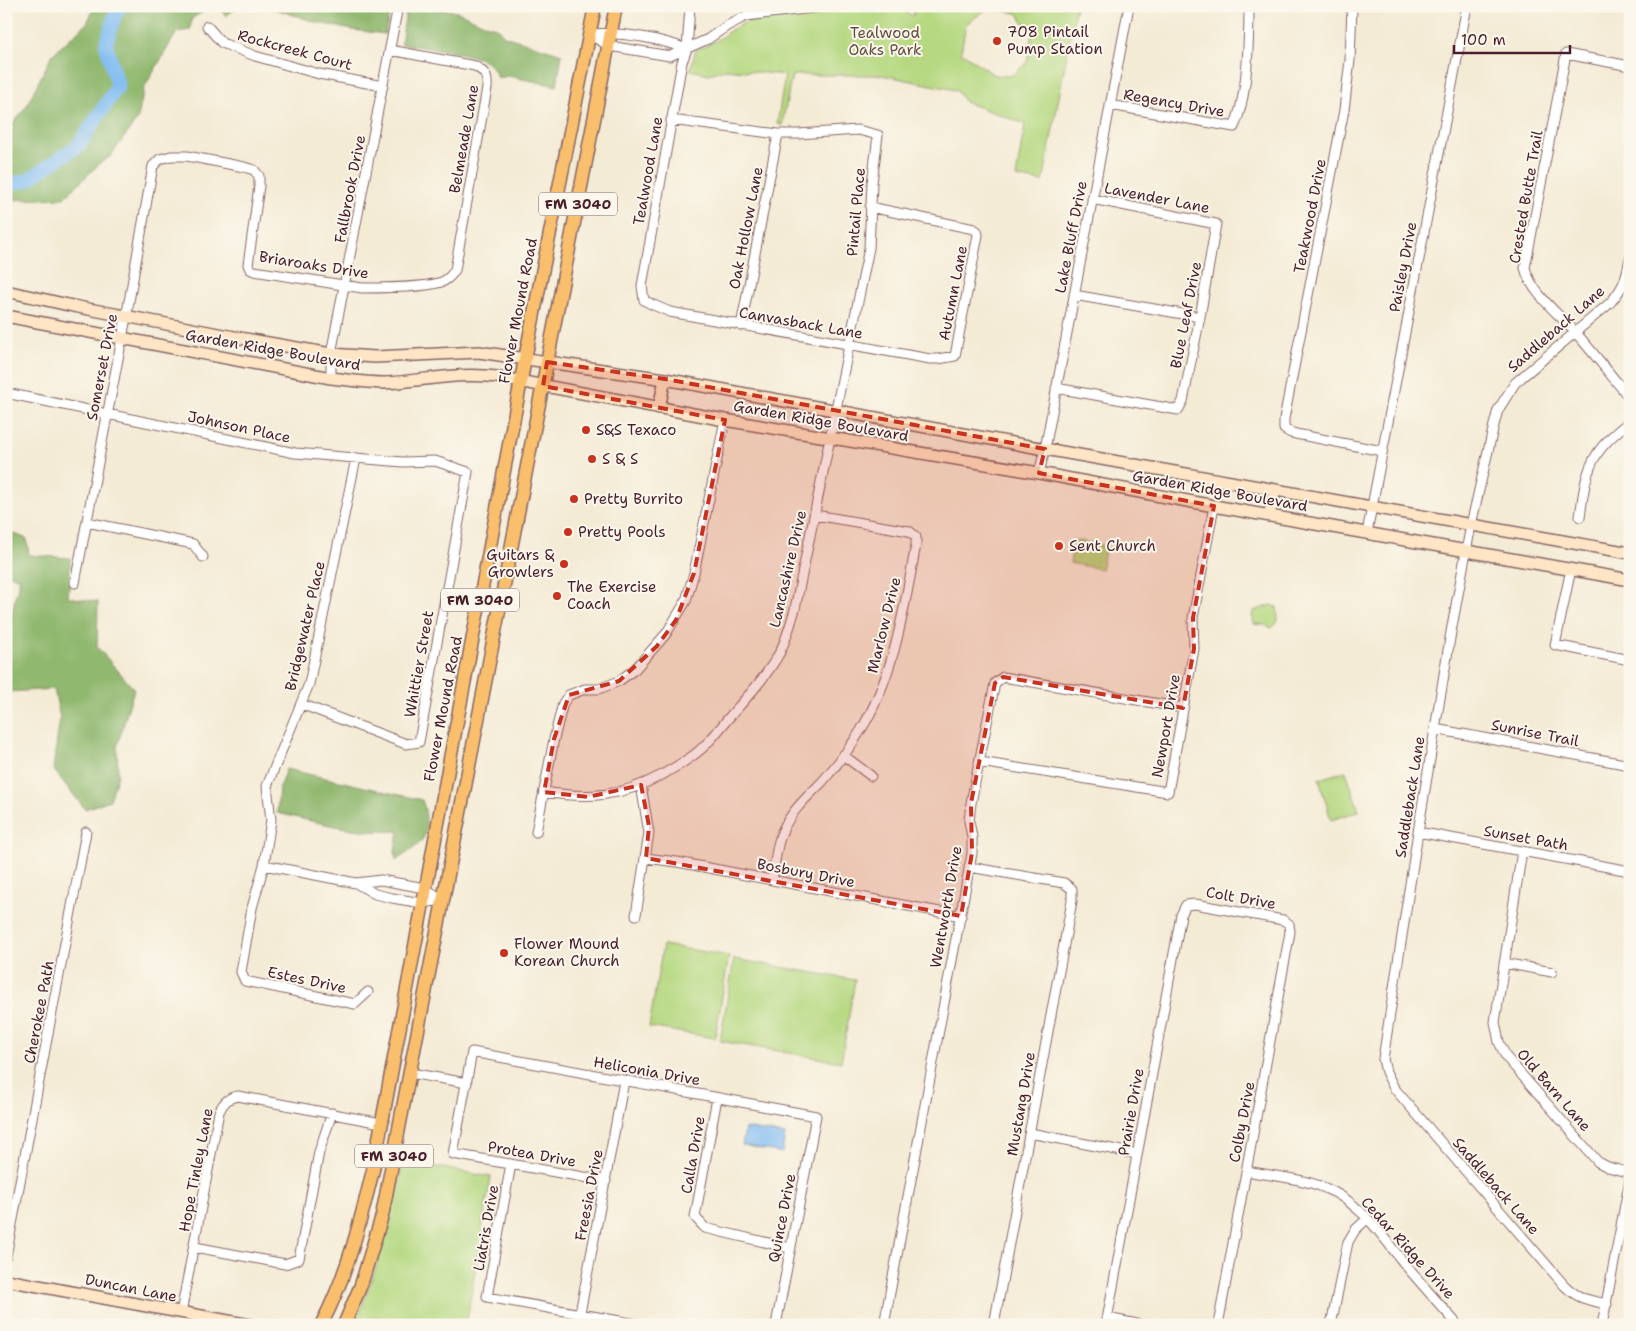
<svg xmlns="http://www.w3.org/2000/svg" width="1636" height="1331" font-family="'Shantell Sans',sans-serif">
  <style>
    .green { fill: #b5d880; stroke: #807c56; fill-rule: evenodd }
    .forest { fill: #90b86e; stroke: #6d6c4c }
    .water { fill: #80bcf2; stroke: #656e8e }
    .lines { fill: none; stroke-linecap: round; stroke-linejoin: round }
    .river { stroke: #80bcf2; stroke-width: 14 }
    .street-casing { stroke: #866666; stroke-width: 11 }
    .secondary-casing { stroke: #866666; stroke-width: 14 }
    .primary-casing { stroke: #866666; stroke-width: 15 }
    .street { stroke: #fff; stroke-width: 9 }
    .secondary { stroke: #fde5c5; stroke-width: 11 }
    .primary { stroke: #f9bf6d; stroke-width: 12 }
    .marked { fill: #c8321e; fill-opacity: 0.2; stroke: #c8321e; stroke-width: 4; stroke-dasharray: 10 6; stroke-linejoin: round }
    .poi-dot { fill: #c8321e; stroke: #fbf7ec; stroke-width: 2 }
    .labels { text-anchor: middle; stroke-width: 4; stroke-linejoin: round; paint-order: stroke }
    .shield { fill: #fbf7ec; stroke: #7f6065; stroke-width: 1 }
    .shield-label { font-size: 14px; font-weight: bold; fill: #4a1f2b }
    .poi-label { font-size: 15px; fill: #4a1f2b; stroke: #fbf7ec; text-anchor: start }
    .park-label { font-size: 15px; fill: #654d40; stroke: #fbf7ec }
    .street-label { font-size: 15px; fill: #4a1f2b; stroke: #fbf7ec }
  </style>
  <rect width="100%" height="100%" fill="#fbf7ec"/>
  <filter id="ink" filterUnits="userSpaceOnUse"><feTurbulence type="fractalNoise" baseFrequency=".02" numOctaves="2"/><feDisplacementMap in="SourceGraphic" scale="10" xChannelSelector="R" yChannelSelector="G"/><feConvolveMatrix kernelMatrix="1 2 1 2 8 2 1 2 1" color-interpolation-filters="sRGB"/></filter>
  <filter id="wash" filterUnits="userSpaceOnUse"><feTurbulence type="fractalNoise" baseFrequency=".0096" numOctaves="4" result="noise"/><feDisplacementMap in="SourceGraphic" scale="20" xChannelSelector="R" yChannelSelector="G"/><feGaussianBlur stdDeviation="1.12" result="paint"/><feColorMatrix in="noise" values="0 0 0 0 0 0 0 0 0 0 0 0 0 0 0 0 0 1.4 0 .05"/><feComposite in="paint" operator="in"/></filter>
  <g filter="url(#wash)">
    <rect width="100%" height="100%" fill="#f4ebd5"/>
    <path class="green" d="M848,6H894L913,16L915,6H1076L1043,182L1016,177L1025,124L965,102L956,90L882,75H792L782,125L777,124L785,75L726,69L709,74L690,70L696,50L716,41L731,30L748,21L770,16ZM988,8L1017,13L1032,34L1027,63L1011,76L994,75L961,52L966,24Z
      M1074,540L1106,546L1101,569L1070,563Z
      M1271,605L1277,607L1278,621L1272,628L1265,625L1254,624L1252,614L1254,611Z
      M1346,771L1359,811L1331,820L1319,779Z
      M663,945L729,956L715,1038L649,1027Z
      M734,959L855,980L841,1062L720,1041Z
      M404,1161L491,1177L466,1325H355L378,1262Z"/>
    <path class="forest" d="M95,6H239L226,16L220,9H208L192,18L190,30L177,32L144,88L138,118L110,157L100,163L64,198L8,200L6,202V134L27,105L52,55L87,23Z
      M266,6H391L385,34L353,30L315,22Z
      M407,6H426L458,12L484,24L496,27L504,36L562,54L557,86L508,76L498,78C495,71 492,66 486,62C472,52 420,47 401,44Z
      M6,530L27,539L29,555L70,558V579L68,597L98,602L97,647L134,689L117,746L118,774L110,800L85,809L53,769L60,718L54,689L7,692C5,654 10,615 20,578L6,574Z
      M286,769L422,800C426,810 428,826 424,837C419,847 404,854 396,861L395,850L399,831C358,834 317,822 277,813L279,788Z"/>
    <path class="water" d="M745,1128L785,1135L782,1153L742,1145Z"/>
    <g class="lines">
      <path class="river" d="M6,185L28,180L78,146L118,86L106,44L117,9L122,6"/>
    </g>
  </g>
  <g filter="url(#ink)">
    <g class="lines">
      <g class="street-casing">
        <path id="street" d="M690,6L687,49L682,62L642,286L644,300L651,304L670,312L930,359H938L955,356L978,235L977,231L974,229L870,207
          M1352,6L1350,60L1344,110L1284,419V429L1291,433L1382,451
          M207,26L222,43L255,56L319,74L383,86
          M589,34L609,46L670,56L708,39L727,26L746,16L830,6
          M589,34C621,32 656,38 687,49
          M1630,66L1566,54L1525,268C1532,294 1557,312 1575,332C1594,353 1611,376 1630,398
          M1110,105L1234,127C1248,96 1249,41 1249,6
          M1074,295L1200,317
          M741,326L778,134
          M331,378V354L398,6
          M1056,388L1178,410L1183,401L1200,317L1216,224L1092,199
          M6,393L295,453L403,462L435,461L468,472L419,742L406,744L301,704
          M356,458L309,684L267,786L271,820L264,865L252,908L241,972L245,981L355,1004L368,992
          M1039,473L1045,449L1129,6
          M1580,517C1583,496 1585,472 1597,454C1605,441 1619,430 1630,421
          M87,522L193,544L203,557
          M1367,533L1467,6
          M1571,569L1555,645L1630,660
          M75,583L128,307L153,166L160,159L171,156H187L244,167L254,170L259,176V186L248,265L250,269L254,271L362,288C380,288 429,288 444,281C449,278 452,275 455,270L487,88C488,76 485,72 475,66L390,50
          M1435,729L1630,765
          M843,755L871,776
          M980,762L1168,792L1194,649L1193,618L1214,506
          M544,792C589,799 621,797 662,775C675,767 689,760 700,750C713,739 722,725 733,713C750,694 768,674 780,652C787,638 791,623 795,609L869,248L872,183L878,135L858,130L798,134H778L671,120
          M536,832L554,739L563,703L569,695L585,689H599L619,681L635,669L666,634L686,601L694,573L725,420
          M1418,832L1630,871
          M1522,851L1495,1022L1499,1042L1506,1057L1598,1162L1608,1167L1630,1173
          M646,858L677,862L961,916
          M264,865L356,883L381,880L425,888L443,900L422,903L392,898L375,894L356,883
          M969,867L1064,883L1072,889V901L994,1325
          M772,880C775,866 776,845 782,832C791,811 807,797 822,782C836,766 850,748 861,730C895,674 904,608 916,545V537L909,531L815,515
          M636,915L649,833L641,785
          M1504,963L1552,972
          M410,1073L467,1083
          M717,1098L695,1217L705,1228L790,1248
          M1030,1133L1137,1154
          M511,1164L487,1297L642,1325
          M1247,1171C1272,1176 1301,1178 1325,1188C1361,1202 1384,1239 1407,1267C1424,1287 1441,1306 1458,1325
          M606,1181L453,1154L472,1052L816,1116L776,1325
          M195,1247L285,1264L299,1259L319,1152L332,1113
          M6,1256L86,832
          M1607,1304C1588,1300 1578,1299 1564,1285L1394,1088L1386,1072L1383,1059L1418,832L1451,632L1471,525L1494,425L1498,410L1515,383L1610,303C1624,287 1626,279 1630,258
          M181,1313L219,1112C223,1103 228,1097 238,1096L381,1123
          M580,1313L624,1081
          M1107,1318L1142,1325
          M884,1325L972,853V837L969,821L971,803L995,683L1003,677L1183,708
          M1106,1325L1181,915L1186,905L1195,904L1283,920L1289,924L1290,932L1218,1325
          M1331,1325L1348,1242L1355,1230L1367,1219
          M1602,1325L1630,1179"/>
      </g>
      <g class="secondary-casing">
        <path id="secondary" d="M6,291L73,306L229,336L331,354L375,357L479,352L665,379L1045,449L1630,553
          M6,316L331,378C349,380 367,383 385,383C424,381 456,372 497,377L725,420L1039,473L1214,506L1630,580
          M659,408L665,379
          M1269,516L1275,490
          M6,1280L250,1325"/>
      </g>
      <g class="primary-casing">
        <path id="primary" d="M321,1325C347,1276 360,1223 373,1170L525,359L595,6
          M344,1325L361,1285L382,1216L616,6"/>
      </g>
      <use href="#street" class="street"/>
      <use href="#secondary" class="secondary"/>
      <use href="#primary" class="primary"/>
    </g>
  </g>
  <path class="marked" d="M547,362L665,379L1045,449L1039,473L1214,506L1193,618L1194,649L1183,708L1003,677L995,683L971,803L972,853L961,916L646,858L649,826L641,785L588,797L544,792L554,739L569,695L619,681L657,646L676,620L694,573L725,420L543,386Z"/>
  <g class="poi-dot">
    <circle cx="997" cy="41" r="5"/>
    <circle cx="586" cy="430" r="5"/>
    <circle cx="592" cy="459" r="5"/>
    <circle cx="574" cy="499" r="5"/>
    <circle cx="568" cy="532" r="5"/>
    <circle cx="1059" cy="546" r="5"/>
    <circle cx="564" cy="564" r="5"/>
    <circle cx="557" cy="596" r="5"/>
    <circle cx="504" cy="953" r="5"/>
  </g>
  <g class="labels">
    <g class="shield">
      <rect x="539" y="192.5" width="78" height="23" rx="4"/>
      <rect x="441" y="588.5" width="78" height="23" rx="4"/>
      <rect x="355" y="1144.5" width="78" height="23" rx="4"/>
    </g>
    <g class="shield-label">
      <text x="578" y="209">FM 3040</text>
      <text x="480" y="605">FM 3040</text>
      <text x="394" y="1161">FM 3040</text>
    </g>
    <g class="poi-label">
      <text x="1007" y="37">708 Pintail<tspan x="1007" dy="17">Pump Station</tspan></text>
      <text x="596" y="435">S&amp;S Texaco</text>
      <text x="602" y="464">S &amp; S</text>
      <text x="584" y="504">Pretty Burrito</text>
      <text x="578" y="537">Pretty Pools</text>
      <text x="1069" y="551">Sent Church</text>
      <text x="554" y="560" text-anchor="end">Guitars &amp;<tspan x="554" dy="17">Growlers</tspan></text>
      <text x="567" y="592">The Exercise<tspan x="567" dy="17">Coach</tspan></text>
      <text x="514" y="949">Flower Mound<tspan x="514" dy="17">Korean Church</tspan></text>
    </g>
    <g class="park-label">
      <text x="885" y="38">Tealwood<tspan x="885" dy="17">Oaks Park</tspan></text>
    </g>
    <g class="street-label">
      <text transform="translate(295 50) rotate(15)" y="5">Rockcreek Court</text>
      <text transform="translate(1174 103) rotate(10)" y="5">Regency Drive</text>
      <text transform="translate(464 139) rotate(-80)" y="5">Belmeade Lane</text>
      <text transform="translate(648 171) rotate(-80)" y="5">Tealwood Lane</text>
      <text transform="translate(350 189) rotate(-79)" y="5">Fallbrook Drive</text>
      <text transform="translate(1526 197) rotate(-80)" y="5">Crested Butte Trail</text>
      <text transform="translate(1157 198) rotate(11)" y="5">Lavender Lane</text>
      <text transform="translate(856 212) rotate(-85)" y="5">Pintail Place</text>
      <text transform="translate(1310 216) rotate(-79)" y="5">Teakwood Drive</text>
      <text transform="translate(746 228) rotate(-79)" y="5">Oak Hollow Lane</text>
      <text transform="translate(1071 237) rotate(-79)" y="5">Lake Bluff Drive</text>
      <text transform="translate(314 265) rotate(9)" y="5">Briaroaks Drive</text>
      <text transform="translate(1403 267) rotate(-79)" y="5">Paisley Drive</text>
      <text transform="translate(953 293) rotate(-79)" y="5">Autumn Lane</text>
      <text transform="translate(518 311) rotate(-79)" y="5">Flower Mound Road</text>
      <text transform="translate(1186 315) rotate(-79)" y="5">Blue Leaf Drive</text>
      <text transform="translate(801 323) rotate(10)" y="5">Canvasback Lane</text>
      <text transform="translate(1556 329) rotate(-41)" y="5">Saddleback Lane</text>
      <text transform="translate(273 350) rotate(10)" y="5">Garden Ridge Boulevard</text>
      <text transform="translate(102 367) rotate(-79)" y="5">Somerset Drive</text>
      <text transform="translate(821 421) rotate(10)" y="5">Garden Ridge Boulevard</text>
      <text transform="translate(239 427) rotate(12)" y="5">Johnson Place</text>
      <text transform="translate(1220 491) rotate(10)" y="5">Garden Ridge Boulevard</text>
      <text transform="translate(788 569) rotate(-77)" y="5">Lancashire Drive</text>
      <text transform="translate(884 625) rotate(-76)" y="5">Marlow Drive</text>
      <text transform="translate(305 626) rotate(-77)" y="5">Bridgewater Place</text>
      <text transform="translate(419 664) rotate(-80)" y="5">Whittier Street</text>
      <text transform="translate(443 709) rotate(-79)" y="5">Flower Mound Road</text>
      <text transform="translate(1166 726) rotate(-80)" y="5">Newport Drive</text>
      <text transform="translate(1535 733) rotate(11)" y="5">Sunrise Trail</text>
      <text transform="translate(1410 797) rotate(-81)" y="5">Saddleback Lane</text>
      <text transform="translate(1526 838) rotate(10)" y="5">Sunset Path</text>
      <text transform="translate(806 873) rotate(11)" y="5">Bosbury Drive</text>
      <text transform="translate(1241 898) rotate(10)" y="5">Colt Drive</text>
      <text transform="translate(946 907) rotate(-80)" y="5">Wentworth Drive</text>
      <text transform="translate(307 980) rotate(12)" y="5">Estes Drive</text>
      <text transform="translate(39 1012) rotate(-79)" y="5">Cherokee Path</text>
      <text transform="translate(647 1071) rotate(10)" y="5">Heliconia Drive</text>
      <text transform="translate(1554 1090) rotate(49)" y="5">Old Barn Lane</text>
      <text transform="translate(1021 1104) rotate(-80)" y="5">Mustang Drive</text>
      <text transform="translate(1131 1112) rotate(-80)" y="5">Prairie Drive</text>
      <text transform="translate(1242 1122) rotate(-79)" y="5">Colby Drive</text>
      <text transform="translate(532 1154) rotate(10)" y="5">Protea Drive</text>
      <text transform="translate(693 1155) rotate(-80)" y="5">Calla Drive</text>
      <text transform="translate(196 1170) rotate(-79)" y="5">Hope Tinley Lane</text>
      <text transform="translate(1496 1186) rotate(49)" y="5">Saddleback Lane</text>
      <text transform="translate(589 1195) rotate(-79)" y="5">Freesia Drive</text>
      <text transform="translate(782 1218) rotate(-79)" y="5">Quince Drive</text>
      <text transform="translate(486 1228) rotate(-80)" y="5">Liatris Drive</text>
      <text transform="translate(1408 1248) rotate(48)" y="5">Cedar Ridge Drive</text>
      <text transform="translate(131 1288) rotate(11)" y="5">Duncan Lane</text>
    </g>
  </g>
  <rect width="1636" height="1331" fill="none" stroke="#fbf7ec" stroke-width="25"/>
  <path d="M1454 45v8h116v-8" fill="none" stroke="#4a1f2b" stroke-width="2.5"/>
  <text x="1461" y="45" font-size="15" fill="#4a1f2b" stroke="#fbf7ec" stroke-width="4" paint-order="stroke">100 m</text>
</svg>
